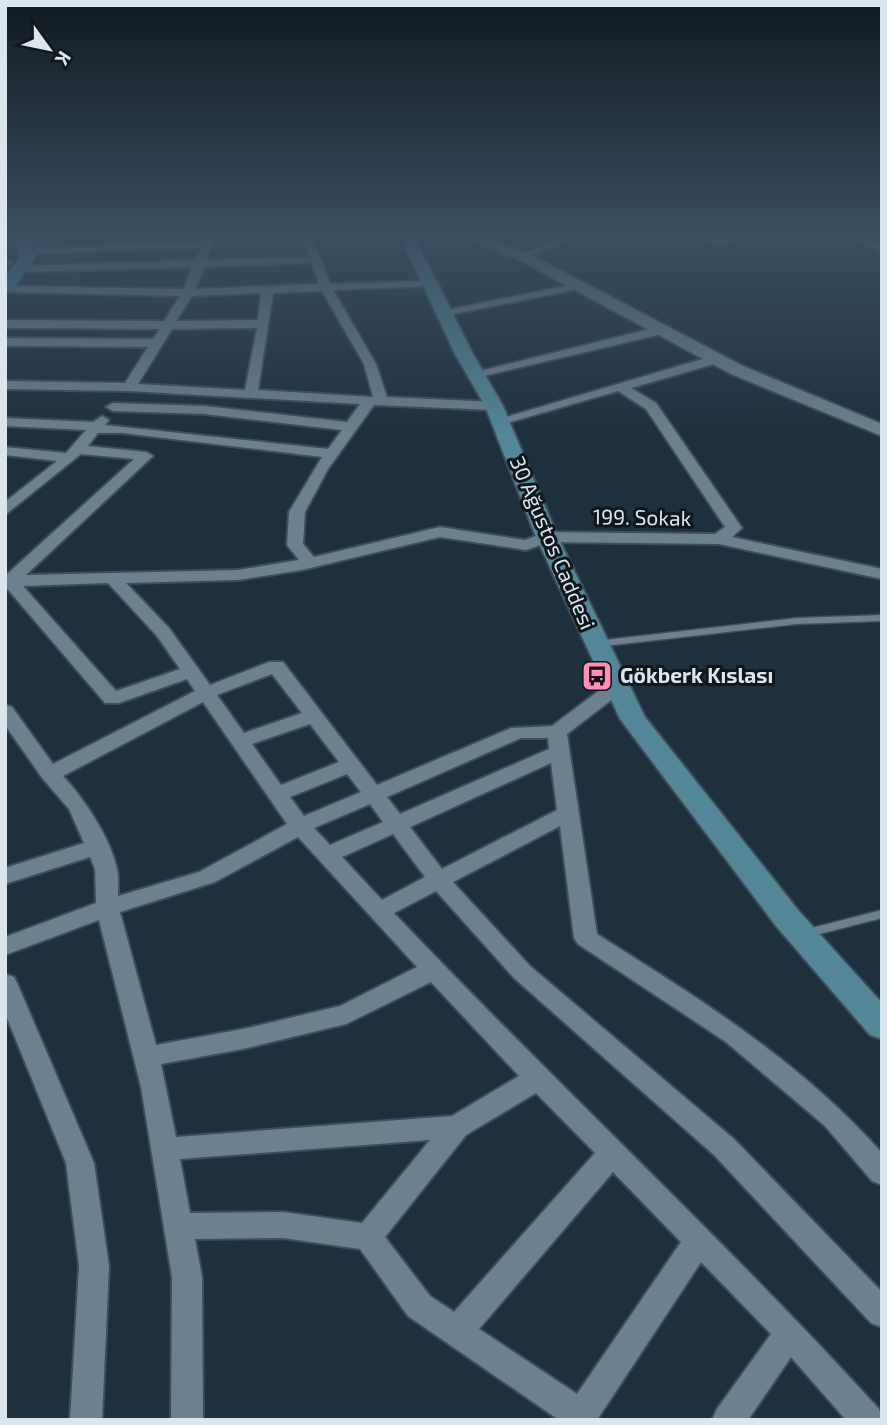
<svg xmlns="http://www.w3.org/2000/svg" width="887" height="1425" font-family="'Exo 2',sans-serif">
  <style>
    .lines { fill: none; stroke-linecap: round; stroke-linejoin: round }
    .service-casing { stroke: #3e4d58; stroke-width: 3 }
    .minor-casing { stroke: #3e4d58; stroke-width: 4 }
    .tertiary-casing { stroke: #3e4d58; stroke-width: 4 }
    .secondary-casing { stroke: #3e4d58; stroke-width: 4 }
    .primary-casing { stroke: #3e4d58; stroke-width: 3 }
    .service { fill: #6c818f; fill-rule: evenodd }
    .minor { fill: #6c818f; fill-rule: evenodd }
    .tertiary { fill: #6c818f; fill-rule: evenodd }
    .secondary { fill: #538697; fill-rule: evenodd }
    .primary { fill: #3a8b9f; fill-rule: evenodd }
    .labels { text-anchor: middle; stroke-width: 6; stroke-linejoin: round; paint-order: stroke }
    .street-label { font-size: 21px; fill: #dae5ee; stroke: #0f171d }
    .poi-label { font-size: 21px; font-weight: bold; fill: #dae5ee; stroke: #0f171d; text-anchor: start }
  </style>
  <rect width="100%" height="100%" fill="#1e303d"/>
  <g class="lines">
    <g class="service-casing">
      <path id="service" d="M882,615V621L797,624L596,647L592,644L596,641L797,618Z
        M882,910V918L804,938L800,937L798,934L800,931L804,930Z"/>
    </g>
    <g class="minor-casing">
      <path id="minor" d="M204,238H214L206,260L309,257L303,238H313L330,284L434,281V285L430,286L333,290L376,364L387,397L494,402L501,406L494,410L374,405L328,469L305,512L303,544L314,557L440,527L525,540L547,532L715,534L725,527L646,409L618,391L500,425L493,421L716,355L721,356V362L631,388L656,403L742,528L732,537L882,569V579L719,544L549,542L526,550L440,537L302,570L238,580L126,583L169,628L210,685L269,662H283L377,785L511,728L552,726L609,683H623L625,687L623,691L567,734L597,934C701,1000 799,1060 882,1153V1185L872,1181L825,1126L726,1042L578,944L574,938L560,826L453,882L530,966L734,1139L882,1292V1327L871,1323L714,1155L514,978L436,891L394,913C553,1081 723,1238 879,1409L882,1420H846L791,1357L748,1420H712L717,1409L771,1334L701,1262L597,1420H559L408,1316L360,1249L283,1238L195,1239L202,1277L203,1420H171L172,1277L141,1087L99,920L5,955V937L96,903L95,869L90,857L5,884V868L84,843L69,809L43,779L5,725V705L12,707L53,764L195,691L187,679L119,703H105L5,586V576L134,459L81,454L5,515V502L57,461L5,455V447L66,453L86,430L5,426V418L93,422L102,416L109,420L105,425L328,449L342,430L205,414L113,411L106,407L113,403L205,406L347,422L360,404L129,391L5,389V381L125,383L148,347L5,346V338L153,339L160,329L5,328V320L164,321L180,296L5,292V286L184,289L192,267L22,272L16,269L22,266L195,260L200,248L27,254L22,251L27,248L202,242ZM312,263L319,284L195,289L204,267ZM322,291L364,364L373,397L258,390L273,293ZM261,293L258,320L176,321L192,296ZM257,328L245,390L138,384L172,329ZM98,433H122L322,457L289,512L287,545L299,560L238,570L26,575L153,456L146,452L88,446ZM108,583L157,636L180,669L116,691L23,586ZM272,674L302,713L244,733L217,695ZM203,702L287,824L199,872L118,896C118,888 119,877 117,869C110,837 85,800 63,776ZM310,724L339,762L281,785L252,744ZM521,738H548L549,749L400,814L387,797ZM551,763L557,810L442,869L410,827ZM347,774L361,792L304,816L290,797ZM370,804L383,822L330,845L314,828ZM393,834L425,877L382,900L342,857ZM298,837L417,967L340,1006L243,1029L156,1045L120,912L215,882ZM431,982L519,1076L452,1116L176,1137L161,1064L243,1049L346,1024ZM536,1093L595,1153L454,1312L430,1296L385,1237L466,1135ZM430,1140L362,1223L283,1212L190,1213L180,1159ZM613,1172L681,1242L577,1394L479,1329Z
        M563,238H578L525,258L516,256Z
        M697,238H743L721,246Z
        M852,238H865L882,246V253Z
        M5,260L12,261L14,263L5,266Z
        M580,283L586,286L584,288L444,316L438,312Z
        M662,326L666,327V333L475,378L468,374Z
        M5,974L14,977L17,983L94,1163L109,1266L102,1420H70L79,1266L66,1163L5,1013Z"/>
    </g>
    <g class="tertiary-casing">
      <path id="tertiary" d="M467,238H486L531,255L743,366L882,424V436L731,374L521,261Z"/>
    </g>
    <g class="secondary-casing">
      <path id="secondary" d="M401,238H415L472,352L503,406L558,537L645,717L798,910L882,1003V1039L870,1035L776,926L620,719L536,537L485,406L454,352Z"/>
    </g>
    <g class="primary-casing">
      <path id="primary" d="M16,238H32L36,257L11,292L5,293V276L20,257Z"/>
    </g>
    <use href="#service" class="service"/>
    <use href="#minor" class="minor"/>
    <use href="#tertiary" class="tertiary"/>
    <use href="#secondary" class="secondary"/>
    <use href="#primary" class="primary"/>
  </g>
  <linearGradient id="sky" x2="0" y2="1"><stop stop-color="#101a22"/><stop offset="0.54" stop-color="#3b4e62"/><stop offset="1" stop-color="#3b4e62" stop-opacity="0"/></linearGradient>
  <rect width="887" height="437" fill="url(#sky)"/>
  <defs>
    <g id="bus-square" transform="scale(1.575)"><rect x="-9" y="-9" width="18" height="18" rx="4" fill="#ff8eba" stroke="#0f171d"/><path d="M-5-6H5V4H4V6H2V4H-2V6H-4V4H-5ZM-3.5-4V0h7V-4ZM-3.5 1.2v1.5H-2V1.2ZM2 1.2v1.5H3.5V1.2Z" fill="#111"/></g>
  </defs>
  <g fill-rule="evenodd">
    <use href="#bus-square" x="597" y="676"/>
  </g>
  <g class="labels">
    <g class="street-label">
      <text transform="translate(642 518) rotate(1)" y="7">199. Sokak</text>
      <text transform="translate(552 543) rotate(67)" y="7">30 Ağustos Caddesi</text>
    </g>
    <g class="poi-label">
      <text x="620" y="683">Gökberk Kıslası</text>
    </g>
  </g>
  <rect width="887" height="1425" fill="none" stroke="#dae5ee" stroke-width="14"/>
  <g transform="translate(49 49) rotate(123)" stroke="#0f171d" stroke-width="5" paint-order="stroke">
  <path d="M0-5L12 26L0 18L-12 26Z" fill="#dae5ee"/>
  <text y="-10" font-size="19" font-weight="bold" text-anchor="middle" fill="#dae5ee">K</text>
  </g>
</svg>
